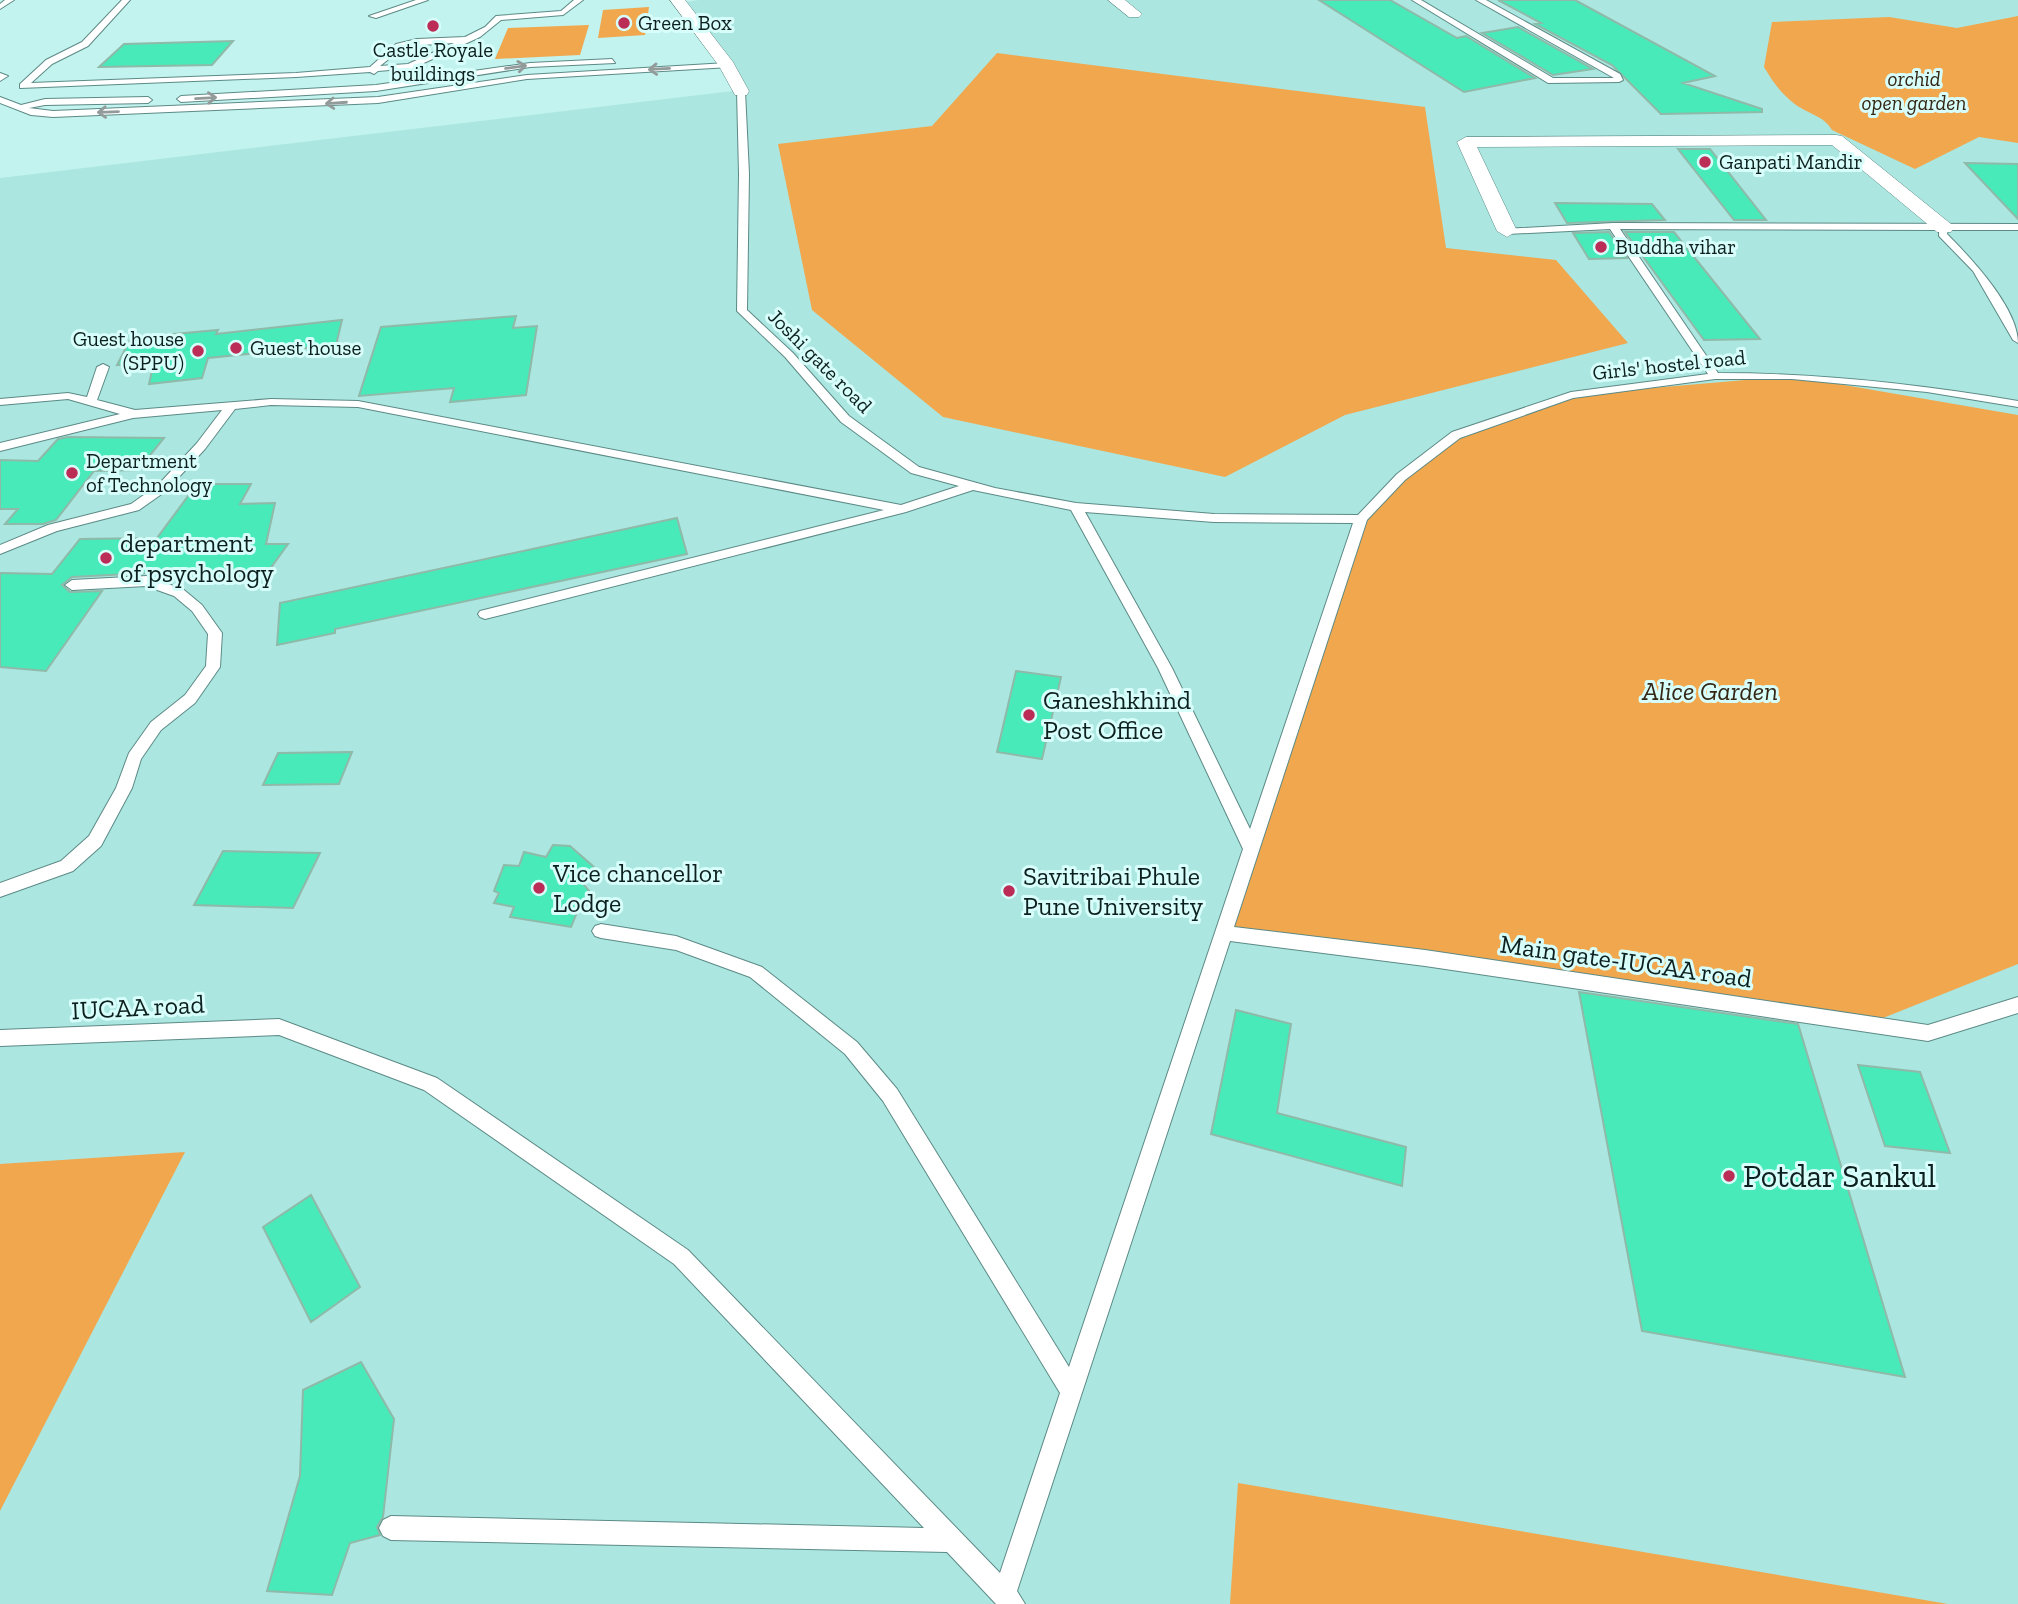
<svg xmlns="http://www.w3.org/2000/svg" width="2018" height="1604" font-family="'Zilla Slab',serif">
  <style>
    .built { fill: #abe6e0 }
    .green { fill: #f1a74d }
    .building { fill: #48eaba; stroke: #8fb9a8; stroke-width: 2 }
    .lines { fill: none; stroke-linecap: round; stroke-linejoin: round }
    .lane-casing { stroke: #5c8a86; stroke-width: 2 }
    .street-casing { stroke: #5c8a86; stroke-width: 1 }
    .lane { fill: #fff; fill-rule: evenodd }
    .street { fill: #fff; fill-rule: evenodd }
    .oneway { stroke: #929b9a }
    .poi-dot { fill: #bb2c56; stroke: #d7fefa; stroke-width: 2.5 }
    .labels { text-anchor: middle; stroke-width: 6; stroke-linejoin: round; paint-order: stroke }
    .far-poi-label { font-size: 21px; fill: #0d201f; stroke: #d7fefa; text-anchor: start }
    .far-park-label { font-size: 21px; font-style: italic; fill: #352615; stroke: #d7fefa }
    .far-street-label { font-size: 21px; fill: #0d201f; stroke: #d7fefa }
    .poi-label { font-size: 26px; fill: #0d201f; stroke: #d7fefa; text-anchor: start }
    .park-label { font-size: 26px; font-style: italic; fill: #352615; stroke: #d7fefa }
    .street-label { font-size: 26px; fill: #0d201f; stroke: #d7fefa }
    .near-poi-label { font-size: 32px; fill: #0d201f; stroke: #d7fefa; text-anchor: start }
  </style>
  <rect width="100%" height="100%" fill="#c2f3ee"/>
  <path class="built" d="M699,0H2018V1604H0V178L741,90L679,3Z"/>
  <path class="green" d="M649,7L645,35L598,38L603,10Z
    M2018,16V143L1979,137L1915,169L1832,130C1824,116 1809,114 1796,105C1781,94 1773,82 1764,67L1772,22L1889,17L1957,28Z
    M589,25L580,55L495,59L508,28Z
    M997,53L1425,107L1446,248L1556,260L1628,343L1345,415L1225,477L943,417L812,310L778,144L932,126Z
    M1792,376L2018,415V964L1868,1024L1223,933L1361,519L1456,435L1571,395Z
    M185,1152L0,1511V1164Z
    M1238,1483L1948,1604H1230Z"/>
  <path class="building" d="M1319,0H1390L1457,38L1466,36L1535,78L1464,92Z
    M1498,0H1575L1715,76L1683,83L1762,109V112L1661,114L1612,65L1535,24L1541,23Z
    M1518,27L1593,69L1553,75L1482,33Z
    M233,41L212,65L99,67L124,44Z
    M1678,149H1710L1766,220H1734Z
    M1965,163L2018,164V219Z
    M1555,203L1652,204L1665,220L1567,223Z
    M1609,232L1627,258L1589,259L1573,233Z
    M1625,232H1674L1760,339L1704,340Z
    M516,316L513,328L537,326L526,395L450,402L454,388L359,396L381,327Z
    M342,320L336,345L208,358L202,378L149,384L154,362L117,365L131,338L218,330L216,334Z
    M68,437L164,438L138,470L94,471L56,520L43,524H5L18,509H0V460L38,461L58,439Z
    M197,484H251L240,504L275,503L266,544H288L267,573H147L72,577L62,585L70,592L102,591L46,671L0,667V573L52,574L80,539L157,538Z
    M677,518L687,554L335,629V633L277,645L280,603Z
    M1016,671L1061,677L1042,759L997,752Z
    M352,752L339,784L263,785L278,753Z
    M553,845L570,846L594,867L584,885L595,898L578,910L571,927L510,917L514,907L494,903L499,893L494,891L504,865L519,866L524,852L546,857Z
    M223,851L320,853L293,908L194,905Z
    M1579,992L1798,1024L1905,1377L1642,1331Z
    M1236,1010L1291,1024L1277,1113L1406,1147L1402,1186L1211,1134Z
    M1858,1065L1920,1072L1950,1153L1885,1146Z
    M311,1195L360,1287L311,1322L263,1227Z
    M361,1362L394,1419L383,1517L377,1527L380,1535L350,1543L332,1595L267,1591L300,1476L303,1390Z"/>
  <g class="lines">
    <g class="lane-casing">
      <path id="lane" d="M5,0H14L0,9V4Z
        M122,0H130L88,46L52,64L31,83L296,73L370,67L396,44L417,39L465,37L485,27L496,16L561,11L574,0H583L563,15L501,20L480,37L413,68L378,71L374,74L370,72L296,77L20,88V84L46,60L82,42ZM454,43L408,64L380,66L405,46Z
        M416,0H428L376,18L369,16Z
        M1412,0H1421L1553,78H1614L1476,0H1486L1620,74L1623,80L1619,82L1548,83Z
        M612,59L615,63L530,67L376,91L181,102L177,99L181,96L376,85L530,63Z
        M727,63L730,67L527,79L378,103L53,117L31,115L0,103V97L21,105L45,99L148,97L152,100L148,103L45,105L29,108L53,111L378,97L527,75Z
        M0,73L8,76L0,81Z
        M741,88L745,91L749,174L747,310L793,353L849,416L919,467L995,488L1076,503L1214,514L1358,515L1397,474L1452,432L1571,392L1708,374L1610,229L1507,234L1502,231L1504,229L1613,223L2018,224V230H1948L1947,234C1971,258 2018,308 2018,343L2013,340L1973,271L1939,236V230L1620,229L1718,373C1819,373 1918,384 2018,401V407L1927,392L1792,379H1715L1573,398L1460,438L1405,480L1367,520L1234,927L1425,950L1928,1025L2018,997V1013L1928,1041L1425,966L1230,941L1017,1591L1025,1604H996L947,1552L391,1540L383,1536L379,1528L383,1520L391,1516L924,1528L674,1264L424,1090L279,1035L0,1046V1030L279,1019L437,1078L688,1250L1000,1573L1060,1393L883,1101L845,1054L750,977L676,950L601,938L595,936L592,931L595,926L601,924L676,936L762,967L857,1042L897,1089L1069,1367L1243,849L1158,668L1071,510L973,490L906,512L485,619L480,617L478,614L480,611L884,510L358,407L271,405L235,409L205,449L166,491L139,510L57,531L0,554V545L48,525L131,504L158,485L197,443L222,410L133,418L0,451V443L120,414L68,399L0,405V399L68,393L87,397L97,367L103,364L109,367L97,400L135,410L271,399L358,401L901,505L959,486L911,473L841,422L785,357L737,311L739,174L737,91ZM1085,512L1214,522L1353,523L1250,829L1172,668Z
        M147,576L184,590L202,605L222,633L220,667L195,703L161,730L141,759L132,788L101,846L73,871L0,897V883L61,861L89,836L116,788L129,753L151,722L185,695L206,666L208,634L192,611L174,596L146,586L72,590L65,585L72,580Z"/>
    </g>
    <g class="street-casing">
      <path id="street" d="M670,0H685L733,62L749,91L747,95H735L719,66Z
        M1108,0H1125L1142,14L1139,17H1129Z
        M1836,135L1842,136L1951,224L1954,228L1951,232H1937L1832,145L1477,147L1517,231L1507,237L1497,231L1457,142L1466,137Z"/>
    </g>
    <use href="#lane" class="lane"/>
    <use href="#street" class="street"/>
  </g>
  <defs><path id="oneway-shaft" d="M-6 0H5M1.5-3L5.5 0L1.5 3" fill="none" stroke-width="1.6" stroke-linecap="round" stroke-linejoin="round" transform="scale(1.75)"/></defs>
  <g class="oneway">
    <use href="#oneway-shaft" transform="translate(516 67) rotate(-8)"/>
    <use href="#oneway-shaft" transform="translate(659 69) rotate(177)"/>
    <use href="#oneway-shaft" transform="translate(206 98) rotate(-3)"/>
    <use href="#oneway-shaft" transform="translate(336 103) rotate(176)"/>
    <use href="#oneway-shaft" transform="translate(108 112) rotate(178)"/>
  </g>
  <g class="poi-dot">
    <circle cx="624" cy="23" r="7"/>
    <circle cx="433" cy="26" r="7"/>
    <circle cx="1705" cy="162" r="7"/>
    <circle cx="1601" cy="247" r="7"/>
    <circle cx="236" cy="348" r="7"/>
    <circle cx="198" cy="351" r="7"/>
    <circle cx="72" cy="473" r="7"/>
    <circle cx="106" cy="558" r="7"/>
    <circle cx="1029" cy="715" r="7"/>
    <circle cx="539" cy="888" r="7"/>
    <circle cx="1009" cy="891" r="7"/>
    <circle cx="1729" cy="1176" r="7"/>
  </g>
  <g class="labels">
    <g class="far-poi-label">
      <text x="638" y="30">Green Box</text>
      <text x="433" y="57" text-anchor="middle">Castle Royale<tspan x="433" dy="24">buildings</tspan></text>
      <text x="1719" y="169">Ganpati Mandir</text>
      <text x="1615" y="254">Buddha vihar</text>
      <text x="184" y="346" text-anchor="end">Guest house<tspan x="184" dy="24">(SPPU)</tspan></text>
      <text x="250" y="355">Guest house</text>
      <text x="86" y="468">Department<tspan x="86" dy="24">of Technology</tspan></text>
    </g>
    <g class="far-park-label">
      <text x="1914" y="86">orchid<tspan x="1914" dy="24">open garden</tspan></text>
    </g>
    <g class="far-street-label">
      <text transform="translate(820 361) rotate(45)" y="7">Joshi gate road</text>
      <text transform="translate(1669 365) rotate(-6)" y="7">Girls' hostel road</text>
    </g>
    <g class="poi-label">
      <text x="120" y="552">department<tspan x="120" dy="30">of psychology</tspan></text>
      <text x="1043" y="709">Ganeshkhind<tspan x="1043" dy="30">Post Office</tspan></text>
      <text x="553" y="882">Vice chancellor<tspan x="553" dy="30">Lodge</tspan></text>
      <text x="1023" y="885">Savitribai Phule<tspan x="1023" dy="30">Pune University</tspan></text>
    </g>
    <g class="park-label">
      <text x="1710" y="700">Alice Garden</text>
    </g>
    <g class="street-label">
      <text transform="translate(1626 961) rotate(8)" y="9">Main gate-IUCAA road</text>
      <text transform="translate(138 1007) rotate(-3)" y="9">IUCAA road</text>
    </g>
    <g class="near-poi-label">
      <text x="1743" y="1187">Potdar Sankul</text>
    </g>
  </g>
</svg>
